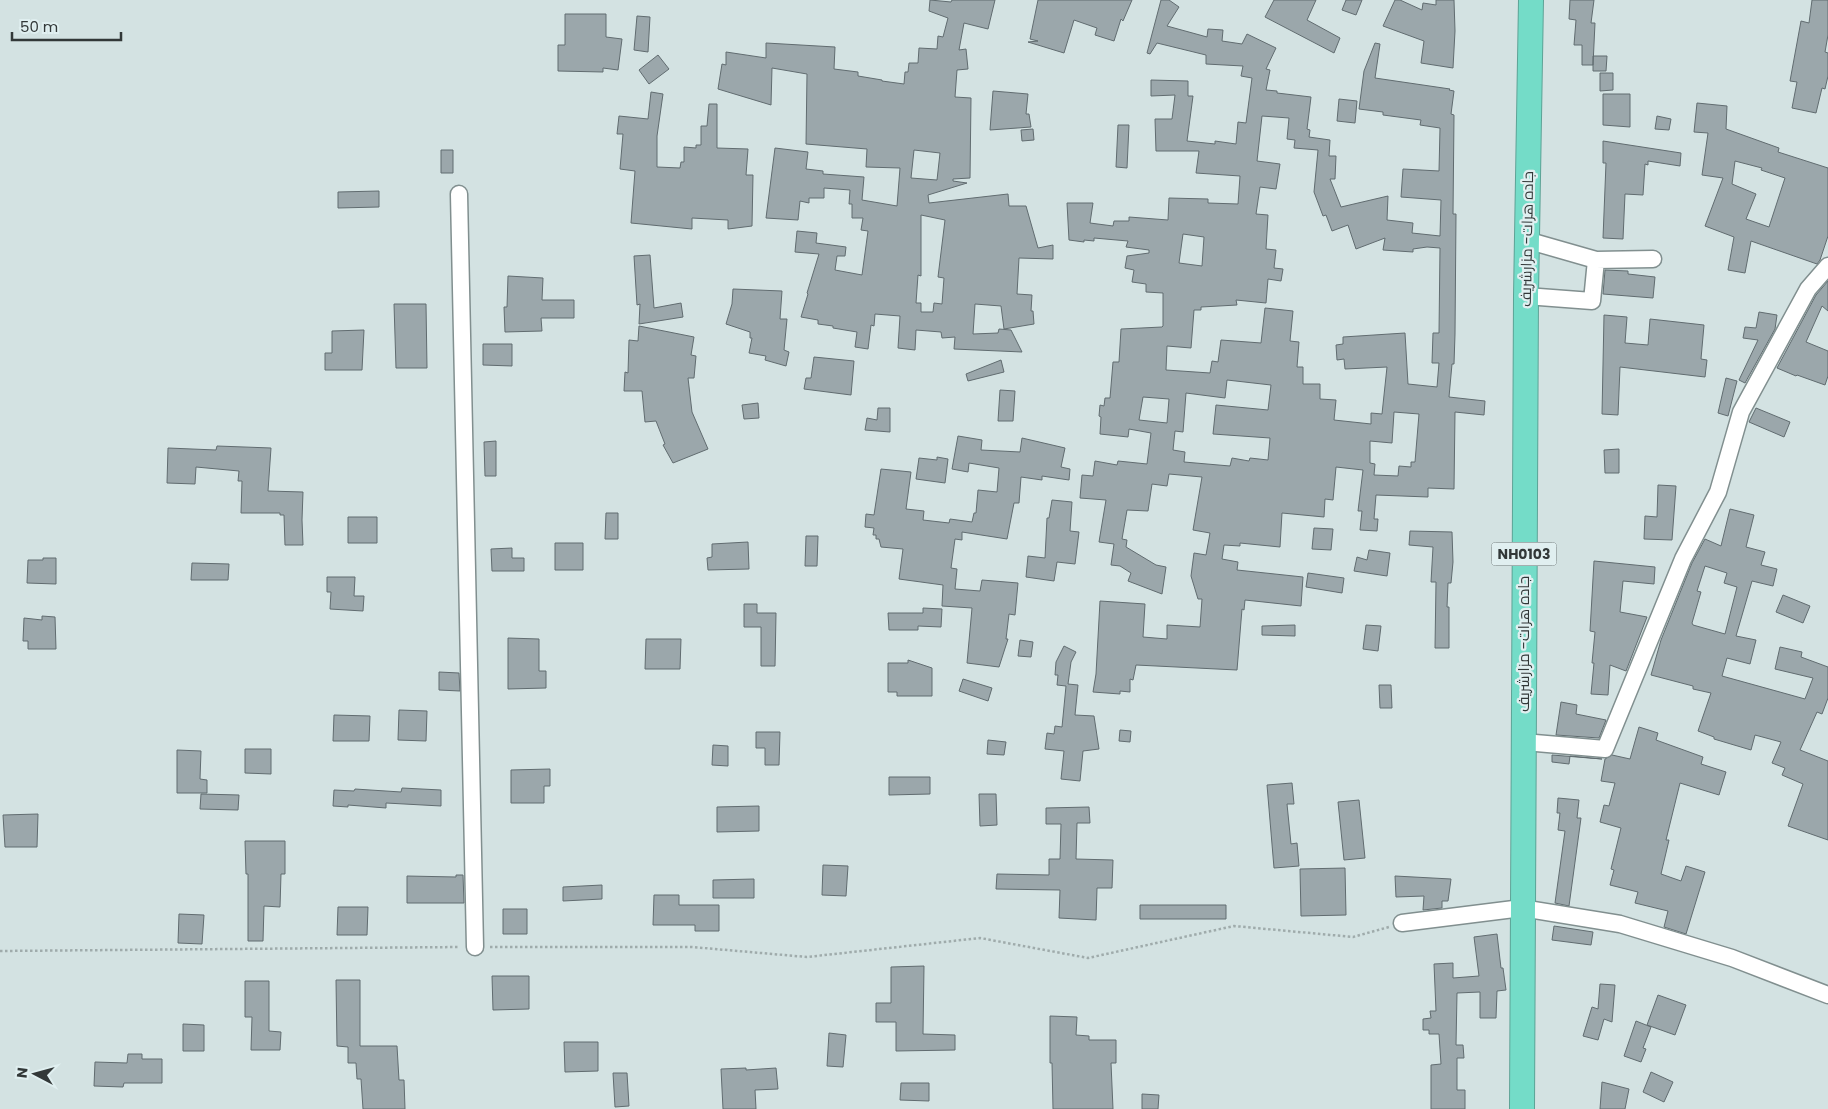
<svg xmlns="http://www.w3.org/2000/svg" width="1828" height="1109" font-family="Poppins,Cairo,sans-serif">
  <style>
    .building { fill: #9ba7ab; stroke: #616c70; fill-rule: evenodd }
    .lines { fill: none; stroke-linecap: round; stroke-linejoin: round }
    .minor-casing { stroke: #818f8f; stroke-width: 19 }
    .highway-casing { stroke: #5da396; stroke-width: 26 }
    .path { stroke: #9fabab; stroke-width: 2.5; stroke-dasharray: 2.5 2.5; stroke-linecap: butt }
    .minor { stroke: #fff; stroke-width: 16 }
    .highway { stroke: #74dcc8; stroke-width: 24 }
    .labels { text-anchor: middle; stroke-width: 4.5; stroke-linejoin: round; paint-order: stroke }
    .shield { fill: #e0eff0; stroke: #666f6f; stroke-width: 1 }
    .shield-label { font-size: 14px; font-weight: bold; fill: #323838 }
    .street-label { font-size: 15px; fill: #323838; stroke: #e0eff0 }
  </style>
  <rect width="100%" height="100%" fill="#d3e2e2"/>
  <path class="building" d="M930,0L951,2L952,0H995L988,29L964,23L959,50L966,49L968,69L957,70L955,97L971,98L970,178L953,179V181L967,183L928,195L929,203L1008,194L1009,206H1026L1038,248L1053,245V259L1019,258L1017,294L1032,295L1031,311H1033L1034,324L1004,329L1001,306L975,304L973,334L998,333L999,329L1011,330L1022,352L954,349L955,337L942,338L941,332L916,330L915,350L898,348L900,316L875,314L874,326L871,325L868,349L855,347L857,332L833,328V326L818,324V320L801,317L808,294L807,293L819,254L795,252L797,231L817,233L816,243L846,247L845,256H837L835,270L862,275L868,231L861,230L863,218H852V204H849L850,190L824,188V198H809V203L800,201L798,220L766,218L775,148L808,152L806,169L823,171V174L864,177L862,200L897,206L900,168L866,167L867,149L806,144L807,74L772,68L771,105L718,89L722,64L726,65V52L766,58V43L835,47L834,69L858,72V76L882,80V81L904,84L905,72H908L909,63H918L919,48L937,49L938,36L943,37L948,18L929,11ZM914,150L940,153L937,180L911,178ZM921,215L945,220L938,277L944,278L942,304L934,303L933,312H921V303H916L918,275L921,276Z
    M1038,0H1132L1123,21L1121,19L1114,41L1095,35L1097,28L1074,20L1064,53L1028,42L1038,41L1030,39Z
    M1161,0H1169L1179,7L1167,26L1207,37L1208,29L1223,30L1222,41L1242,44L1247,34L1276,48L1266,69L1270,70L1266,90L1277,91V93L1311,97L1307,129L1310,130L1309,137L1330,140L1329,156H1336L1335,179H1330L1341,207L1388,196L1387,220L1413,223L1412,233L1440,236L1441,200L1401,197L1403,169L1439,171L1440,128L1420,125L1421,120L1383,115V112L1359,109L1364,71L1375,43L1380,44L1375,78L1450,89L1449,90L1454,91L1451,114L1454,115L1453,214H1456L1455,334L1454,364H1452L1449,397L1485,401L1484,415L1455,412L1454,489L1428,488V497L1376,495L1374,519H1378L1377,531L1360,530L1362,511H1358L1363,470L1336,467L1333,500L1325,499L1324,517L1282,513L1280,547L1240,543V546L1224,545L1222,559L1238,562L1237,570L1303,577L1301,606L1245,600L1244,610L1242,609L1237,670L1136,665L1133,680L1130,679V692L1120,691V694L1093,692L1096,674L1100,601L1145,604L1143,637L1167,639V625L1200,627L1202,599H1198L1191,576L1194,553L1206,555L1210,533L1193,530L1202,477L1169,474L1167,486L1152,484L1148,511L1127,510L1122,539L1127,540L1126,547L1156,565L1166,567L1162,594L1128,581L1131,573L1120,566L1111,565L1114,544L1099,542L1106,500L1080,498L1082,475L1093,476L1095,461L1117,465L1118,461L1147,464L1151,433L1129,429L1128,437L1100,434L1101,417L1099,416L1100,405L1104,406L1105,398H1110L1113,362H1119L1121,329L1162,327L1163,326V293L1146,292V284L1132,282L1134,270L1125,268L1127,256L1149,253V250L1126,247L1128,241L1094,238V241L1084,240V242L1069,240L1067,203H1093L1090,223L1113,226L1114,221H1129V217L1168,220L1169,198L1208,199V203L1238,204L1240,176L1196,173L1199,151H1156L1155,119H1172L1175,95L1151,96V80L1188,81V96H1193L1187,141L1215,144V141L1236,144L1238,122L1246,123L1252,78L1241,76L1243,66L1206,64V55L1157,43L1150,54L1147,53ZM1262,116L1289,118L1287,139L1295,140L1294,148L1318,150L1314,192L1323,216L1326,215L1332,231L1348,225L1356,249L1385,238L1383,250L1413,252V249L1427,247L1440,248L1439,333H1433L1432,363H1439L1437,387L1408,384L1405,333L1343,337V344L1336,345L1337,360L1344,359L1345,369L1387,367L1382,414L1371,413V424L1334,420L1336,400L1320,399V384H1303V367H1297L1299,342L1290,341L1293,311L1265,308L1261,343L1221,340L1218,362L1212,361L1210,373L1166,370L1167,346L1191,348L1194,310H1201V307L1237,305L1236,300L1266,303L1268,279L1281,281L1283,269L1274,268L1276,250L1266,249L1268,215L1256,214L1260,187L1276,189L1280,164L1257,161ZM1183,234L1204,237L1202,266L1179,263ZM1227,380L1271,385L1268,410L1216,405L1213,434L1270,438L1268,460L1250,458L1249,461L1232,458L1230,466L1184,462L1185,452L1173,450L1175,431L1183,432L1186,393L1225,398ZM1143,397L1169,399L1167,423L1139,420ZM1394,412L1419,414L1415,462H1411V467L1399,466L1398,476L1374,475L1375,464L1370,463V441L1392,443Z
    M1274,0H1316L1307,20L1340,38L1334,53L1265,17Z
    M1346,0H1362L1356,15L1342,10Z
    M1395,0H1400L1422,10L1423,3L1436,5V0H1454L1455,31L1453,68L1421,63L1424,41L1383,26Z
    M1570,0H1594L1591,23H1595L1593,65H1582V45H1574L1576,20L1569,19Z
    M1812,0H1828V35L1825,52L1828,53V76L1825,89L1822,88L1816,113L1792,108L1797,82L1790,81L1801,21L1809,23Z
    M565,14H606V37L622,39L618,70L603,68V72L558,71V45H565Z
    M637,16L650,17L648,52L634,50Z
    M658,55L669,69L649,84L639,70Z
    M1593,56H1607L1606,71H1593Z
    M1600,73H1613V90L1600,91Z
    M993,91L1028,94L1026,114H1029L1031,127L990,130Z
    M651,92L663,94L657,136V167L680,168L681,162H684V147L696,148V145H701V126H707L709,104H717V148L748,149L746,175H753L752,226L728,229V220L692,218V229L631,223L635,171L620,169L623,134H617L619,116L648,119Z
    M1603,94H1630V127L1603,125Z
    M1339,99L1357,101L1355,123L1337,121Z
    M1697,103L1727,106L1726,129L1779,148L1778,152L1828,168V236L1820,260L1817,264L1751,241L1745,273L1728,270L1734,237L1705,226L1723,178L1702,175L1708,133L1694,132ZM1735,161L1762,168L1761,170L1785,178L1769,227L1746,219L1756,194L1732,184Z
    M1657,116L1671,119L1669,130L1655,129Z
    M1118,125H1129L1127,168L1116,167Z
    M1033,129L1034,140L1022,141L1021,130Z
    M1603,141L1681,153L1680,166L1648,161V165L1645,164L1643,195L1625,194L1623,239L1603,238L1606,163H1603Z
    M441,150H453V173H441Z
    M379,191V207L338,208V192Z
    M650,255L654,308L681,303L683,317L639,324L640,304L637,305L634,256Z
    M1605,270L1628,271V274L1655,277L1653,298L1603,294Z
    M508,276L543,278L542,300H574V318H541L542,331L505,332L504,307H507Z
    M1828,281V311L1822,306L1806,342L1828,351V376L1825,385L1797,375L1796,376L1777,368L1816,295Z
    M733,289L782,291L780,319H787L784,350L789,352L786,366L765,360L766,356L749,353L752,338H750V332L726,324L732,304Z
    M394,304H426L427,368H396Z
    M1759,312L1777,315L1775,329L1745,383L1739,380L1758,340L1743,338L1745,327L1756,328Z
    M1604,315L1627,317L1625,343L1648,345L1650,319L1704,325L1701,359L1707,360L1705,377L1620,367L1618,415L1602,414Z
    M639,326L694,337L691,355L696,356L694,378H688L692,412L708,449L673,463L663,445L665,444L656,421L645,422L642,391H624L625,372L628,373L629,340L638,341Z
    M364,330L362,370H325V353H332V331Z
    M483,344H512V366L483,365Z
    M814,357L854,361L851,395L804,389L806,378H811Z
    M1001,360L1004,372L968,381L966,374Z
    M1726,378L1737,381L1728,416L1718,413Z
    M1000,390L1015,391L1013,421H998Z
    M758,403L759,418L744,419L742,405Z
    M878,408H890V432L865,430L867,418L877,420Z
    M1756,408L1790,422L1784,437L1749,422Z
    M958,436L982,440L981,450L1020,452L1022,438L1065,448L1061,467L1070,469L1069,480L1042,476V480L1021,477L1019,503H1014L1007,539L962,532V540L955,539L951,568L957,569L955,589L980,591L982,580L1018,583L1015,615L1009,614L1006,639H1008L999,667L967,663L972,608L942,606L943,585L899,579L903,549L881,547L879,539H876V535H873L874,528L865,527L866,514L874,515L881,469L911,472L906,509L924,511L923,520L949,523L950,519L972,522L974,513H976L978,490L997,492L999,468L969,463L968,472L952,469Z
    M496,441V476H485L484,442Z
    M217,446L271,448L268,491L303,492L302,520L303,545H285L284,515H280V513H241L242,481H238L239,471L196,467L195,484L167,483L168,448L216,450Z
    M1619,449V473H1605L1604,450Z
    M937,457L948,459L945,483L916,479L919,458L937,460Z
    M1658,485L1676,486L1672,540L1644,539L1645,516L1657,517Z
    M1052,500L1072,502L1070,531L1079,532L1075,564L1057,562L1054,581L1026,577L1028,556L1045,558L1047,518H1049Z
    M1730,509L1754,515L1746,547L1765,552L1761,565L1777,569L1773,586L1752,581L1736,636L1756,640L1750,664L1727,658L1722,676L1805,699L1813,678L1775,669L1780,647L1802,652L1801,657L1828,667V698L1822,714L1817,712L1800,750L1828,761V840L1788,826L1803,784L1782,775L1785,768L1772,763L1781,742L1755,735L1751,750L1714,739V737L1698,731L1711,693L1693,689V686L1651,675L1661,640L1692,563L1705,539L1721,546ZM1705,566L1727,573L1724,583L1737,587L1725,634L1693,625L1692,623L1701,592L1697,591Z
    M606,513H618V539H605Z
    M348,517H377V543H348Z
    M1314,528L1333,529L1331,550L1312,549Z
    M1410,531L1452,532L1453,562L1451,583H1448L1447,607H1449V648H1435L1436,582H1431L1433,547L1409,545Z
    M806,536H818L817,566H805Z
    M748,542L749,569L708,570L707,558L712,557V544Z
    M555,543H583V570H555Z
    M512,548V558H524V571H492L491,549Z
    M1369,550L1390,553L1387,576L1354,571L1357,557L1367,560Z
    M43,558H56V584L27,583L28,560H43Z
    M1594,561L1655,567L1654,584L1623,581L1620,612L1647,617L1626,671L1610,665L1608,695L1591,694L1594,663H1592L1595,632L1590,631Z
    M192,563L229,564L228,580H191Z
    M1308,573L1344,578L1342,593L1306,587Z
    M327,577H355L354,596H364L363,611L330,609L331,592H327Z
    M1783,595L1810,606L1803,623L1776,612Z
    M744,604H757V613H776L775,666H761V627H744Z
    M923,608L942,609L941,627L918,626V630H889L888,613H923Z
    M42,616L55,617L56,649H28V641H23L24,618L42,620Z
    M1295,625V636L1262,635V626Z
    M1366,625L1381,626L1378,651L1363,649Z
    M508,638L539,639V671H546V688L508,689Z
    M646,639H681L680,669H645Z
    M1020,640L1033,642L1031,657L1018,656Z
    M1064,646L1076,652L1071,662L1068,684L1078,685L1075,715L1094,716L1099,749L1083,751L1080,781L1061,779L1064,751L1045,749L1047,733L1054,734L1055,726L1062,727L1066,686L1057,685L1058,675H1055L1056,662Z
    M908,660L932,668V696H897V692H888V663H908Z
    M439,672L459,673L460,691L439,690Z
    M963,679L992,688L988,701L959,691Z
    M1379,685H1391L1392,708H1380Z
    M1561,702L1577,705L1576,714L1606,720L1599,738L1556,735Z
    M399,710L427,711L426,741L398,740Z
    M334,715L370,716L369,741H333Z
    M1639,727L1658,733L1656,740L1703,757L1701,764L1726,772L1719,795L1680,783L1666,840H1669L1661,874L1681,881L1686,866L1705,872L1686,934L1664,927L1668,911L1635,903L1638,892L1610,885L1614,870L1611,869L1621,828L1600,822L1604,805L1609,806L1615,783L1601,781L1605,759L1612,755L1630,759Z
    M1120,730L1131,731L1130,742L1119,741Z
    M756,732H780L779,765H765V748H756Z
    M988,740L1006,742L1004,755L987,754Z
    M713,745L728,746V766L712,765Z
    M245,749H271V774L245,773Z
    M177,750L201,751L200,779L207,780V793H177Z
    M1552,755L1602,759L1570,756L1569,764L1552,762Z
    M550,769V786H544V803H511V770Z
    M889,777H930V794L889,795Z
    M1292,783L1294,804H1287L1291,844L1297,843L1299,866L1274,868L1267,785Z
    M402,788L441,790V806L386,803V808L348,805V807L333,806L334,790L354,791L355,789L401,792Z
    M201,794L239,795L238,810L200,809Z
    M979,794H996L997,825L980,826Z
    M1558,798L1579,800L1577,818H1581L1569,906L1555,903L1565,831L1558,830L1560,813H1557Z
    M1359,800L1365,858L1344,860L1338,802Z
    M759,806V831L717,832V807Z
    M1089,807L1090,823H1077L1076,859L1113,860L1112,888H1097L1096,920L1059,918L1060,890L996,889L997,874L1049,875V859H1060L1061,824H1046V808Z
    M38,814L37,847H5L3,815Z
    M245,841H285V874H281L280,907L264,906L263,941H248V874H246Z
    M823,865L848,866L846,896L822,895Z
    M1345,868L1346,915L1301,916L1300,869Z
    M456,875H463L464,903H407V876L456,877Z
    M1395,876L1451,879L1448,901H1442V908L1423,910L1424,896L1396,897Z
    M754,879V898H713V880Z
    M602,885V899L563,901V887Z
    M654,895H679V905H719V931H695V925H653Z
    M1140,905H1226V919H1140Z
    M338,907H368L367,935H337Z
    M503,909H527V934H503Z
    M179,914L204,915L202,944L178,943Z
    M1554,926L1593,932L1591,945L1552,940Z
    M1497,934L1501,968H1503L1506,990L1497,991L1496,1018H1480V992L1457,993L1456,1045H1463L1464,1058H1457V1090H1465V1109H1431V1065L1441,1064L1439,1034H1429V1030H1423V1019L1431,1018L1430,1011H1436L1434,964L1453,963V978L1479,976L1474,937Z
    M924,966L923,1034L955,1035V1050L896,1051V1022H876V1003H891V967Z
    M492,976H529V1009L493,1010Z
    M336,980H360V1046H397L399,1080H404L405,1109H363L361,1079H357L356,1063H348V1047L337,1046Z
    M245,981H269V1031L281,1032L280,1050H251L252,1017H245Z
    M1600,984L1615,985L1612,1022L1604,1019L1598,1040L1583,1036L1592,1007L1598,1009Z
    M1658,995L1686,1005L1675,1035L1647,1025Z
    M1050,1016L1077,1017L1076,1035L1089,1036V1040H1116V1063H1111L1113,1109H1053L1052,1063H1050Z
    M1636,1021L1651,1027L1643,1048L1646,1049L1641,1062L1624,1056Z
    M183,1024L204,1025V1051H183Z
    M829,1033L846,1035L843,1067L827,1066Z
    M564,1042H598V1071L565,1072Z
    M128,1054H142V1059H162V1083H124L123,1087L94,1086L95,1062L127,1063Z
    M746,1068V1070L776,1068L778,1089L755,1090L756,1109H723L721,1069Z
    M1651,1072L1673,1082L1664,1102L1643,1092Z
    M613,1073H627L629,1106L615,1107Z
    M1602,1082L1629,1089L1625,1109H1600Z
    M901,1083H929V1101L900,1100Z
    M1142,1094L1159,1095L1158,1109H1142Z"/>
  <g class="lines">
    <g class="minor-casing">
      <path id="minor" d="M459,194L475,947
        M1596,260L1653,259
        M1526,296L1592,301L1596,260L1526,240
        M1523,742L1605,749L1683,559L1718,492L1741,412L1808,289L1828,266
        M1402,923L1522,908L1620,924L1732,958L1828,995"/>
    </g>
    <g class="highway-casing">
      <path id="highway" d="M1522,1109L1526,296L1531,0"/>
    </g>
    <path class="path" d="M490,947H692L807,957L980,938L1088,958L1234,926L1353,937L1389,927
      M0,951L460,947"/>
    <use href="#minor" class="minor"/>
    <use href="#highway" class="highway"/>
  </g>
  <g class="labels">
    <rect class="shield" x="1491.5" y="542.5" width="65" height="23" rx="4"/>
    <g class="shield-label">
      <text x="1524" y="559">NH0103</text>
    </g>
    <g class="street-label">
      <text transform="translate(1527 239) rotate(-89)" y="5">جاده هرات- مزارشریف</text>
      <text transform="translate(1524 644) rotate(-90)" y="5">جاده هرات- مزارشریف</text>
    </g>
  </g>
  <g transform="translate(35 1074) rotate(276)" stroke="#e0eff0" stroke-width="4" paint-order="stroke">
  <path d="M0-4L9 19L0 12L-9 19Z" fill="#323838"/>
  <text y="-8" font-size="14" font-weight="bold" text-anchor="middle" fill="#323838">N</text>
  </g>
  <path d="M12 32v8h109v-8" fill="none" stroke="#323838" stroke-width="2.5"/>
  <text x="20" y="32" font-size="15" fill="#323838" stroke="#e0eff0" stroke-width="4" paint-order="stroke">50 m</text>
</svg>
